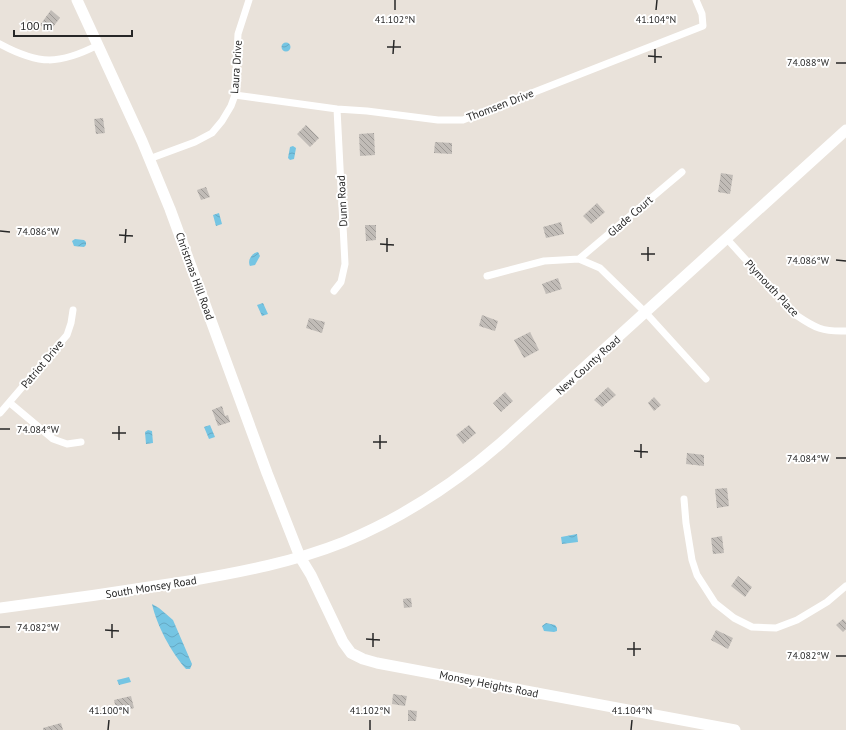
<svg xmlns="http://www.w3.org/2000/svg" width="846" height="730" font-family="'PT Sans',sans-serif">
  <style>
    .water { fill: url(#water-waves) }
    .building { fill: url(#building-back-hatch) }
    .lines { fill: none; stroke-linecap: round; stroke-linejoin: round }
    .street { stroke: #fff; stroke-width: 7 }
    .secondary { stroke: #fff; stroke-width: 11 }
    .ticks { fill: none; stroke: #272727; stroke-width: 1.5 }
    .labels { text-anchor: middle; stroke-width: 4; stroke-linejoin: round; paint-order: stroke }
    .street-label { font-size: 11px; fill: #272727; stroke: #fff }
    .ticks-label { font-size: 10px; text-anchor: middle; fill: #272727; stroke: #fff; stroke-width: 4; stroke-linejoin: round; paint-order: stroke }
  </style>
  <defs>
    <pattern id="water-waves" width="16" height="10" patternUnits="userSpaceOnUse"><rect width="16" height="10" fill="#75c5e3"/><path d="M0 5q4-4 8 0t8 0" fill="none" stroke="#65a9c3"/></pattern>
    <pattern id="building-back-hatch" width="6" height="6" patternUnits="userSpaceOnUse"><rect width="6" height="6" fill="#c1bcb7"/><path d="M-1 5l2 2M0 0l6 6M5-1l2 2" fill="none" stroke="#9d9995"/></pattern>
  </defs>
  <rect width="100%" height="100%" fill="#e9e2da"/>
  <path class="water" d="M281.5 47a4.5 4.5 0 1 1 9 0a4.5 4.5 0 1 1-9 0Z
    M293,146L296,148L294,159L290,160L288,158L290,147Z
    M219,213L222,224L216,226L213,215Z
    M75,239L84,240L86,242V245L84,247L74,246L72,241Z
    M258,252L260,256L255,265L250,266C247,260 252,253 258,252Z
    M263,303L268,314L262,316L257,305Z
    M210,425L215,437L209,439L204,427Z
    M148,430L152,431L153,443L146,444L145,432Z
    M577,534L578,542L562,544L561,537Z
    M152,604L159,608L173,620L192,664L190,669H186C171,652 157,626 152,604Z
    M546,623L555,625L557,628V631L554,632L544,631L542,626Z
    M129,677L131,682L119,685L117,680Z"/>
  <path class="building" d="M51,10L60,18L49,32L40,25Z
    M103,118L105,133L96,134L94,119Z
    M306,125L319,138L310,147L297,134Z
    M374,133L375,155L360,156L359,134Z
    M435,142L452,143V154L434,153Z
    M721,173L733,175L730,194L718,192Z
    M206,187L210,197L201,200L197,190Z
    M597,203L605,212L591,224L583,216Z
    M561,222L564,234L546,238L543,227Z
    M365,225H376V240L366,241Z
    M558,278L562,289L546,294L542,284Z
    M482,315L498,321L495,331L479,326Z
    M309,318L325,322L322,333L306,328Z
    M530,332L539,350L524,358L514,340Z
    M608,387L616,395L602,407L594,400Z
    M505,392L513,401L501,412L493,403Z
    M654,397L661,405L654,411L648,403Z
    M222,406L225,416L228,415L230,422L218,426L212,410Z
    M469,425L476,433L463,444L456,435Z
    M687,453L704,455V466L686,464Z
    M727,488L729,506L717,508L715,489Z
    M722,536L724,553L713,554L711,538Z
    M738,576L752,587L745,597L731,586Z
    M411,598L412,607L404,608L403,599Z
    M843,619L846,622V629L843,632L836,625Z
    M716,630L733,638L728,649L711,640Z
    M393,694L407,696L405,706L392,704Z
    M131,696L134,708L117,713L114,700Z
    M408,710L417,711L416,721H408Z
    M61,723L63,730H43V728Z"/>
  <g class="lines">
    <path class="street" d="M0,44C39,65 59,65 98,45
      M235,95L337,109L367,111L438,120H463L703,26L702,14L696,0
      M149,159L195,142L212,133L222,121L231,106L235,95L238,34L249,0
      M727,239L796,315C815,328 823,332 846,331
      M579,259L682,172
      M487,276L544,261L579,259L600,268L646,313L706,379
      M334,291L341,282L345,264L337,109
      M10,403L53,439L67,444L81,442
      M0,413L67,335L71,323L73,310
      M684,499L686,523L692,560L697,575L715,603L734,618L752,627L776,628L797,620L827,602L846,586"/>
    <path class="secondary" d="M77,0L142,141L170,209L267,473L300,557L311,575L343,642L351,653L363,659L377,663L735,730
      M0,608C63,600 126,591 189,581C241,572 294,562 344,542C402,518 454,484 501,443L846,130"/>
  </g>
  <path class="ticks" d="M395,10V0M656,10L657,0M387,47H401M393,54L394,40M648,56L662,57M655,63V49M836,63H846M0,231L10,232M119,235L133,236M125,243L126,229M380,244L394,245M387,252V238M641,254H655M836,260L846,261M648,261V247M0,429H10M112,433H126M119,440V426M373,442H387M380,449V435M634,451L648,452M641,458V444M836,458H846M0,627H10M105,630L119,631M112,638V624M366,639L380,640M373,647V633M627,649H641M634,656V642M836,656H846M108,730L109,720M370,730V720M631,730L632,720"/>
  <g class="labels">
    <g class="street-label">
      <text transform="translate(236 67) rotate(-86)" y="4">Laura Drive</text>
      <text transform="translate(500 105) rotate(-21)" y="4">Thomsen Drive</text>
      <text transform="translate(342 201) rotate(-93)" y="4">Dunn Road</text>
      <text transform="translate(630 216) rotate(-41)" y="4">Glade Court</text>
      <text transform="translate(195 276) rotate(70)" y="4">Christmas Hill Road</text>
      <text transform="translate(772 288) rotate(47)" y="4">Plymouth Place</text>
      <text transform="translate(42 364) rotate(-50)" y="4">Patriot Drive</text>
      <text transform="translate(588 365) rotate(-42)" y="4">New County Road</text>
      <text transform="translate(151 587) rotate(-9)" y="4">South Monsey Road</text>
      <text transform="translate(489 684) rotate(11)" y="4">Monsey Heights Road</text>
    </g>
  </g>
  <g class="ticks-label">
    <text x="395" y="23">41.102°N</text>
    <text x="656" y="23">41.104°N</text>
    <text x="808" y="66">74.088°W</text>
    <text x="38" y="235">74.086°W</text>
    <text x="808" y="264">74.086°W</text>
    <text x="38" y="433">74.084°W</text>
    <text x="808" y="462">74.084°W</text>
    <text x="38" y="631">74.082°W</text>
    <text x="808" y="659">74.082°W</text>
    <text x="109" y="714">41.100°N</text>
    <text x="370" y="714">41.102°N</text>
    <text x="632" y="714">41.104°N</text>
  </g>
  <path d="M14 30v6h118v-6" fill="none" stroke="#272727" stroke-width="2"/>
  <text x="20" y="30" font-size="12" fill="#272727" stroke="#ffffff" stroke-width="3" paint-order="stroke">100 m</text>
</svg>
